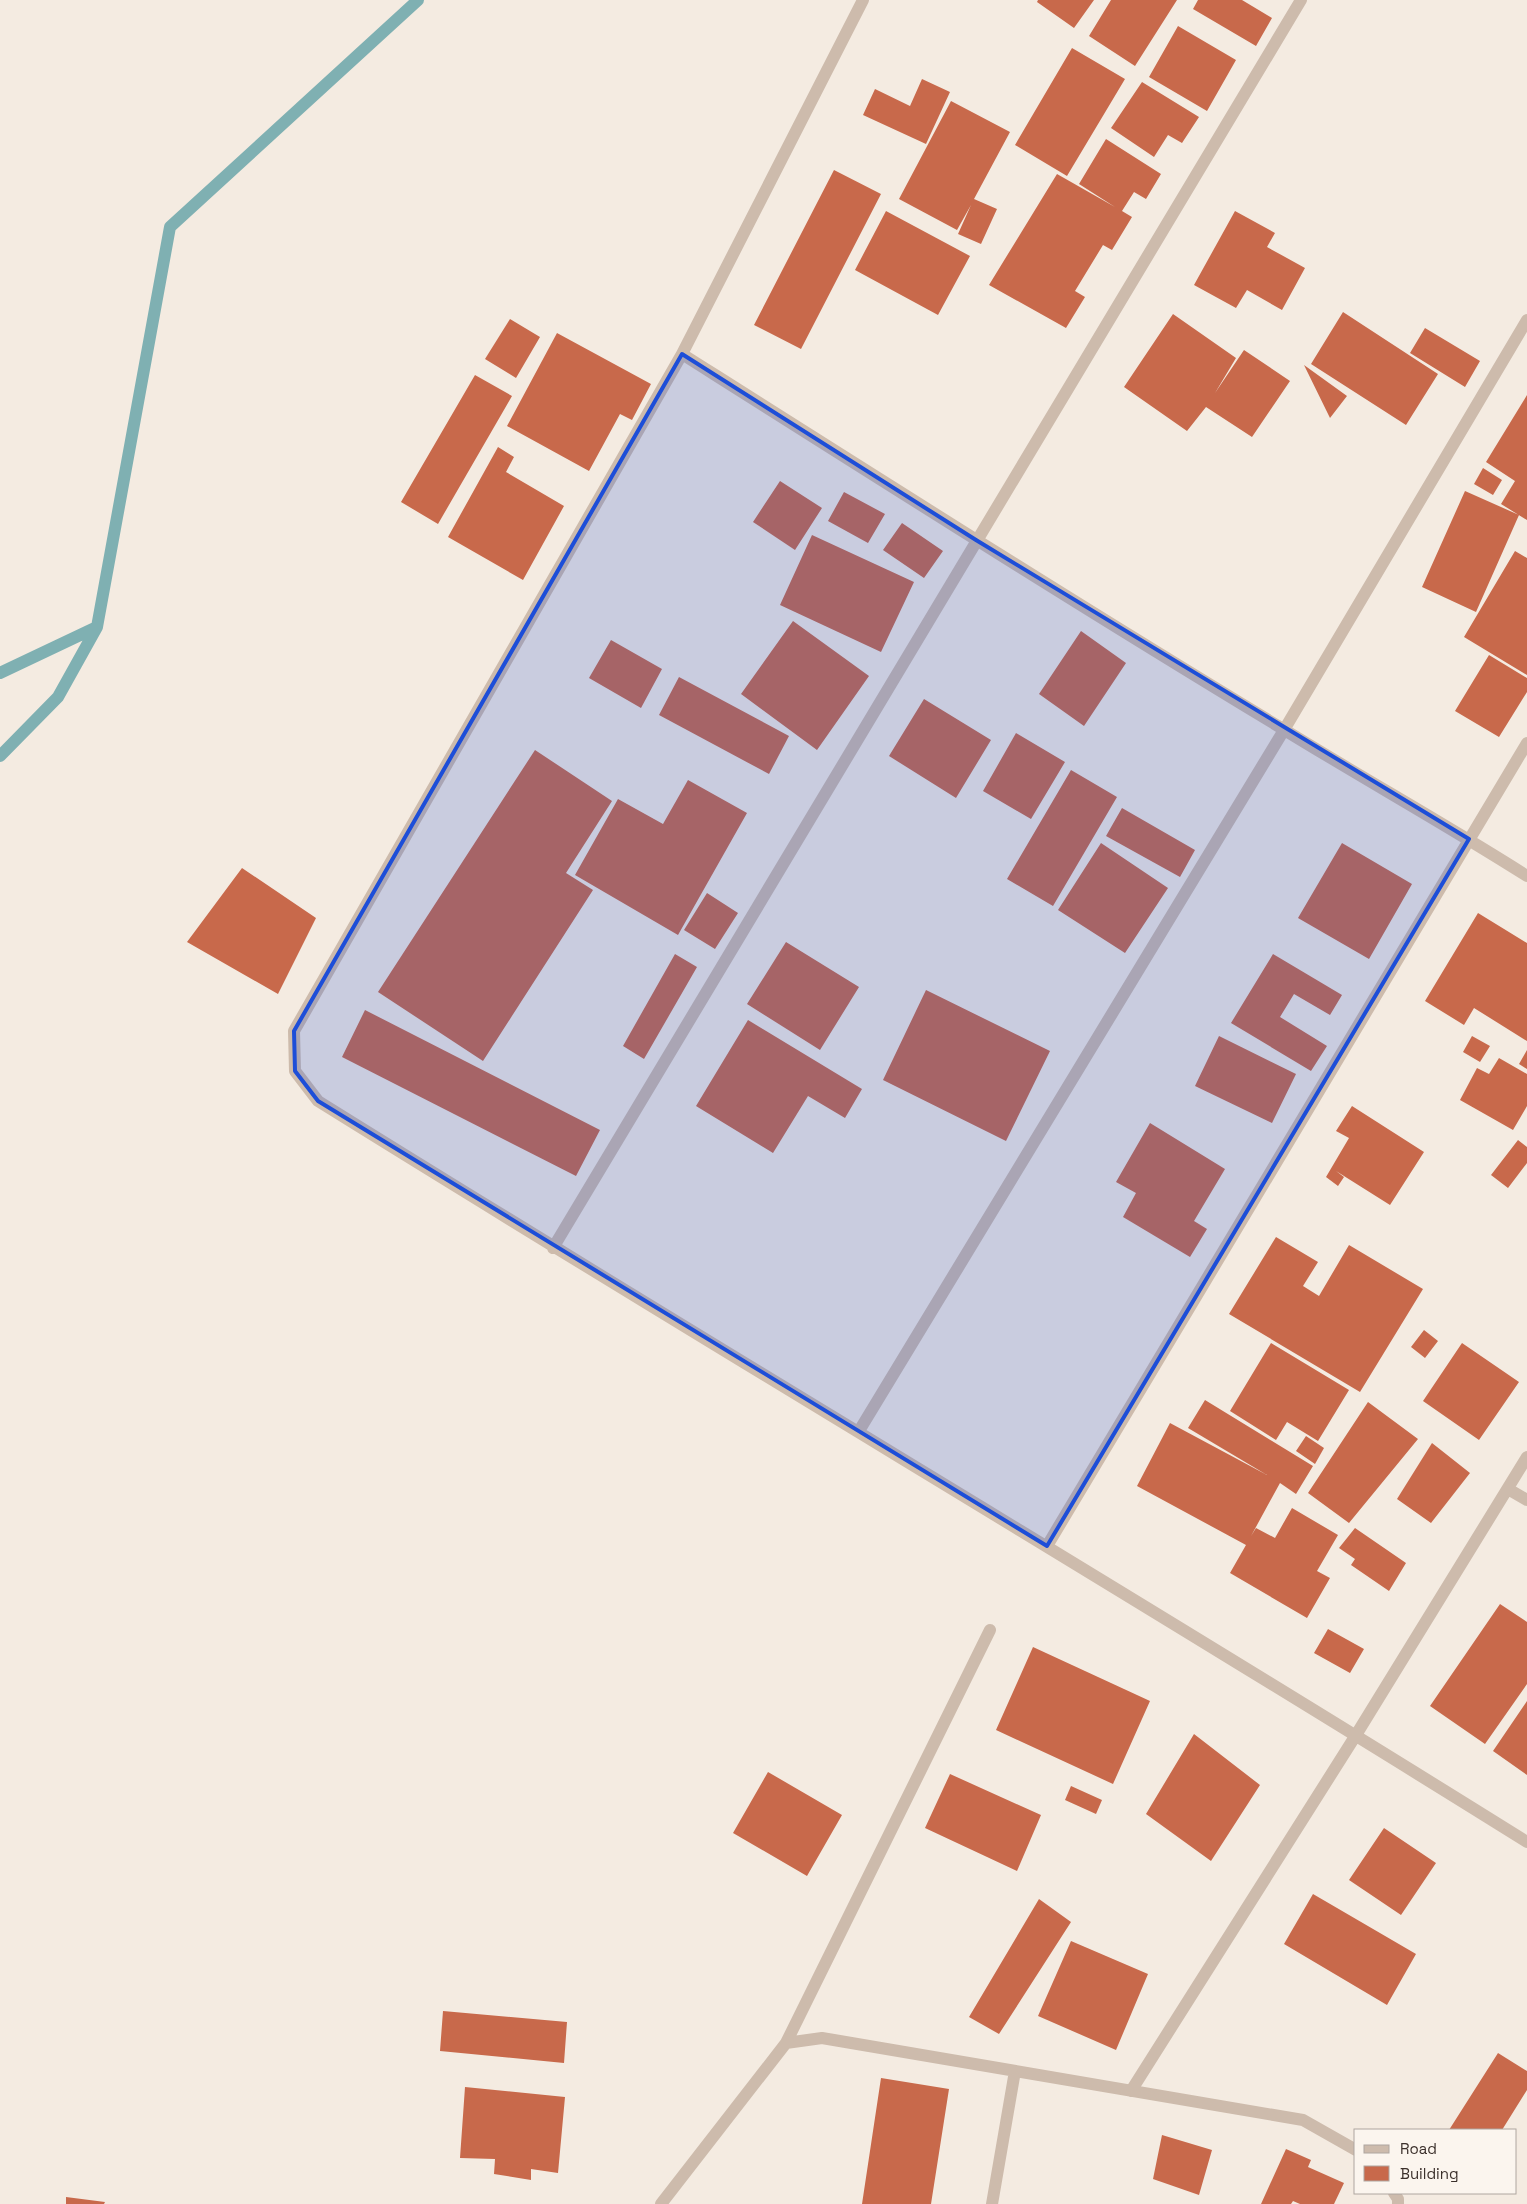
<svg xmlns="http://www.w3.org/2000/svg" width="1527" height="2204" font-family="'Space Grotesk',sans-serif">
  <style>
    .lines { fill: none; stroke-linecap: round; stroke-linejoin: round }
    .stream { stroke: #7fb0b2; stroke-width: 12 }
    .building { fill: #c8694b }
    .street { stroke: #cdbbac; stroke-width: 12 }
    .marked { fill: #1d4ed8; fill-opacity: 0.2; stroke: #1d4ed8; stroke-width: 4; stroke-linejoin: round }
  </style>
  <rect width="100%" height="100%" fill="#f4ebe1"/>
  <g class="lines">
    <path class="stream" d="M0,673L97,627L170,227L418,0
      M0,756L58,697L97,627"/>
  </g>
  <path class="building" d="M1038,0H1094L1074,28L1037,2Z
    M1111,0H1177L1135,66L1089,36Z
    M1198,0H1242L1272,18L1256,46L1193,9Z
    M1178,26L1236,60L1207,111L1149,77Z
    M1072,48L1125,79L1067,176L1015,145Z
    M922,79L950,92L926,144L863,115L875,89L910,106Z
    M1142,82L1199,117L1182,143L1168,135L1154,157L1111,128Z
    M951,101L1010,132L974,199L997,209L981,244L958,234L971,205L957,230L899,199Z
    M1106,139L1161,174L1146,199L1134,192L1122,211L1132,217L1112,250L1103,245L1075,291L1085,297L1066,328L989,285L1057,174L1115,207L1079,184Z
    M834,170L881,194L801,349L754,325Z
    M886,211L970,256L938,315L855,270Z
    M1235,211L1275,233L1267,247L1305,268L1282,310L1247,290L1236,308L1194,285Z
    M1343,312L1438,374L1406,425L1311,364Z
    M1173,314L1236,358L1215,393L1244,350L1290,381L1252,437L1206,407L1187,431L1124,387Z
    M510,319L540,337L516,378L485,359Z
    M1425,328L1480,361L1465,387L1410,353Z
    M557,333L651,384L632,420L620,414L589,471L507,426Z
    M1304,365L1347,396L1330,418Z
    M475,375L512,396L438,524L401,502Z
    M1527,395V520L1501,504L1515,481L1486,462Z
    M498,447L514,457L506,472L564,506L523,580L448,537Z
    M1483,468L1502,480L1493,495L1474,484Z
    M780,481L822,508L795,550L753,522Z
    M1465,491L1519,515L1476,612L1422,587Z
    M844,492L885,514L868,543L828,521Z
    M902,523L943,551L924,578L883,550Z
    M812,535L914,582L881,652L780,605Z
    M1515,551L1527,558V675L1464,637Z
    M793,621L869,676L817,750L741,694Z
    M1081,631L1126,663L1084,726L1039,694Z
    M611,640L662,669L641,708L589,678Z
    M1489,655L1527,678V692L1499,737L1455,711Z
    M679,677L789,736L769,774L659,715Z
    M924,699L991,740L956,798L889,756Z
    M1016,733L1065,762L1031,819L983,791Z
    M535,750L612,801L566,873L593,890L483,1061L378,992Z
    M1071,770L1117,797L1053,906L1007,879Z
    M688,780L747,813L678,935L575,875L618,799L663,824Z
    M1122,808L1195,850L1180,877L1106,836Z
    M1101,843L1168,888L1125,953L1058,910Z
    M1342,843L1412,884L1369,959L1298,918Z
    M242,868L316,918L278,994L187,942Z
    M707,893L738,913L715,949L684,930Z
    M1478,913L1527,943V1041L1474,1008L1464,1025L1425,1001Z
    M786,942L859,987L820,1050L747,1004Z
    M675,954L697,967L644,1059L623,1046Z
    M1273,954L1342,995L1330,1015L1294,994L1280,1017L1327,1046L1311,1071L1231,1023Z
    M926,990L1050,1051L1006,1141L883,1080Z
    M365,1010L600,1130L576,1176L342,1057Z
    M748,1020L862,1089L845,1118L808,1096L773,1153L696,1106Z
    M1219,1036L1296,1074L1272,1123L1195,1086Z
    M1472,1036L1490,1046L1480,1062L1463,1052Z
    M1527,1050V1069L1519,1064Z
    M1499,1058L1527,1074V1106L1513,1130L1460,1100L1477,1068L1489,1074Z
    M1352,1106L1424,1152L1390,1205L1336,1171L1344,1177L1338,1186L1326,1177L1349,1138L1336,1131Z
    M1150,1123L1225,1169L1194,1221L1207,1229L1190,1257L1123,1217L1136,1193L1116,1182Z
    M1518,1140L1527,1147V1163L1508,1188L1491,1175Z
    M1276,1237L1318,1262L1303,1286L1319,1296L1349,1245L1423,1289L1360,1392L1229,1314Z
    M1424,1330L1438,1341L1425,1358L1411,1347Z
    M1271,1343L1349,1390L1318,1441L1287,1422L1276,1440L1230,1411Z
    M1462,1343L1519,1382L1479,1440L1423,1401Z
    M1205,1400L1313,1466L1296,1494L1280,1483L1251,1536L1256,1528L1275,1538L1292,1508L1338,1535L1317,1571L1330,1578L1307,1618L1230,1573L1246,1545L1137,1486L1170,1423L1267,1475L1188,1428Z
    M1368,1402L1418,1439L1349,1523L1308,1493Z
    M1306,1436L1324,1448L1315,1464L1296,1451Z
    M1432,1443L1470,1473L1431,1523L1397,1499Z
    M1355,1528L1406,1563L1389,1591L1351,1565L1355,1559L1339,1548Z
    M1500,1604L1527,1622V1684L1485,1744L1430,1706Z
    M1328,1629L1364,1649L1350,1673L1314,1653Z
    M1033,1647L1150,1701L1113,1784L996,1730Z
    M1527,1701V1775L1493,1751Z
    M1194,1734L1260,1785L1211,1861L1146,1814Z
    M768,1772L842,1815L807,1876L733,1833Z
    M950,1774L1041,1815L1017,1871L925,1828Z
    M1071,1786L1102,1800L1096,1814L1065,1800Z
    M1384,1828L1436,1863L1401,1915L1349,1880Z
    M1313,1894L1416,1954L1387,2005L1284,1944Z
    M1039,1899L1071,1922L999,2034L969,2017Z
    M1071,1941L1148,1974L1116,2050L1038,2016Z
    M443,2011L567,2022L564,2063L440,2051Z
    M1498,2053L1527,2071V2090L1502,2130H1449Z
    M881,2078L949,2089L931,2204H862Z
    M465,2087L565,2097L558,2173L531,2169V2180L494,2174L495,2159L460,2158Z
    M1162,2135L1212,2150L1199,2195L1153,2179Z
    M1286,2149L1311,2160L1308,2167L1344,2183L1334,2204H1300L1293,2201L1291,2204H1261Z
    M66,2197L105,2202L104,2204H66Z"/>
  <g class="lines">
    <path class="street" d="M863,0L682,354L294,1031L295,1071L318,1101C719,1351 1126,1591 1527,1842
      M682,354C881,480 1081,607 1283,729C1364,779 1447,825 1527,876
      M553,1248L1301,0
      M859,1431L1284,730L1527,320
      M1508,1489L1527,1500
      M1047,1546L1527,743
      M786,2043L822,2038L1303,2120L1356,2150
      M1131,2091L1356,1735L1527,1457
      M1394,2193L1398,2199V2204
      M661,2204L786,2043L990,1630
      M992,2204L1015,2071"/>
  </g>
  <path class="marked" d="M682,354L976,540L1469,839L1047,1546L318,1101L295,1071L294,1031Z"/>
  <rect x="1354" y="2129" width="162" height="65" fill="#fbf5ee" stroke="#aea6a0"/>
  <rect x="1364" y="2145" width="25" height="8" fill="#cdbbac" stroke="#aea6a0"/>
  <text x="1400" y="2154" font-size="15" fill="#3b302b">Road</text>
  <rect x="1364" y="2166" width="25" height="15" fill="#c8694b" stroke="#aea6a0"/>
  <text x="1400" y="2179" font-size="15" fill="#3b302b">Building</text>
</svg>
